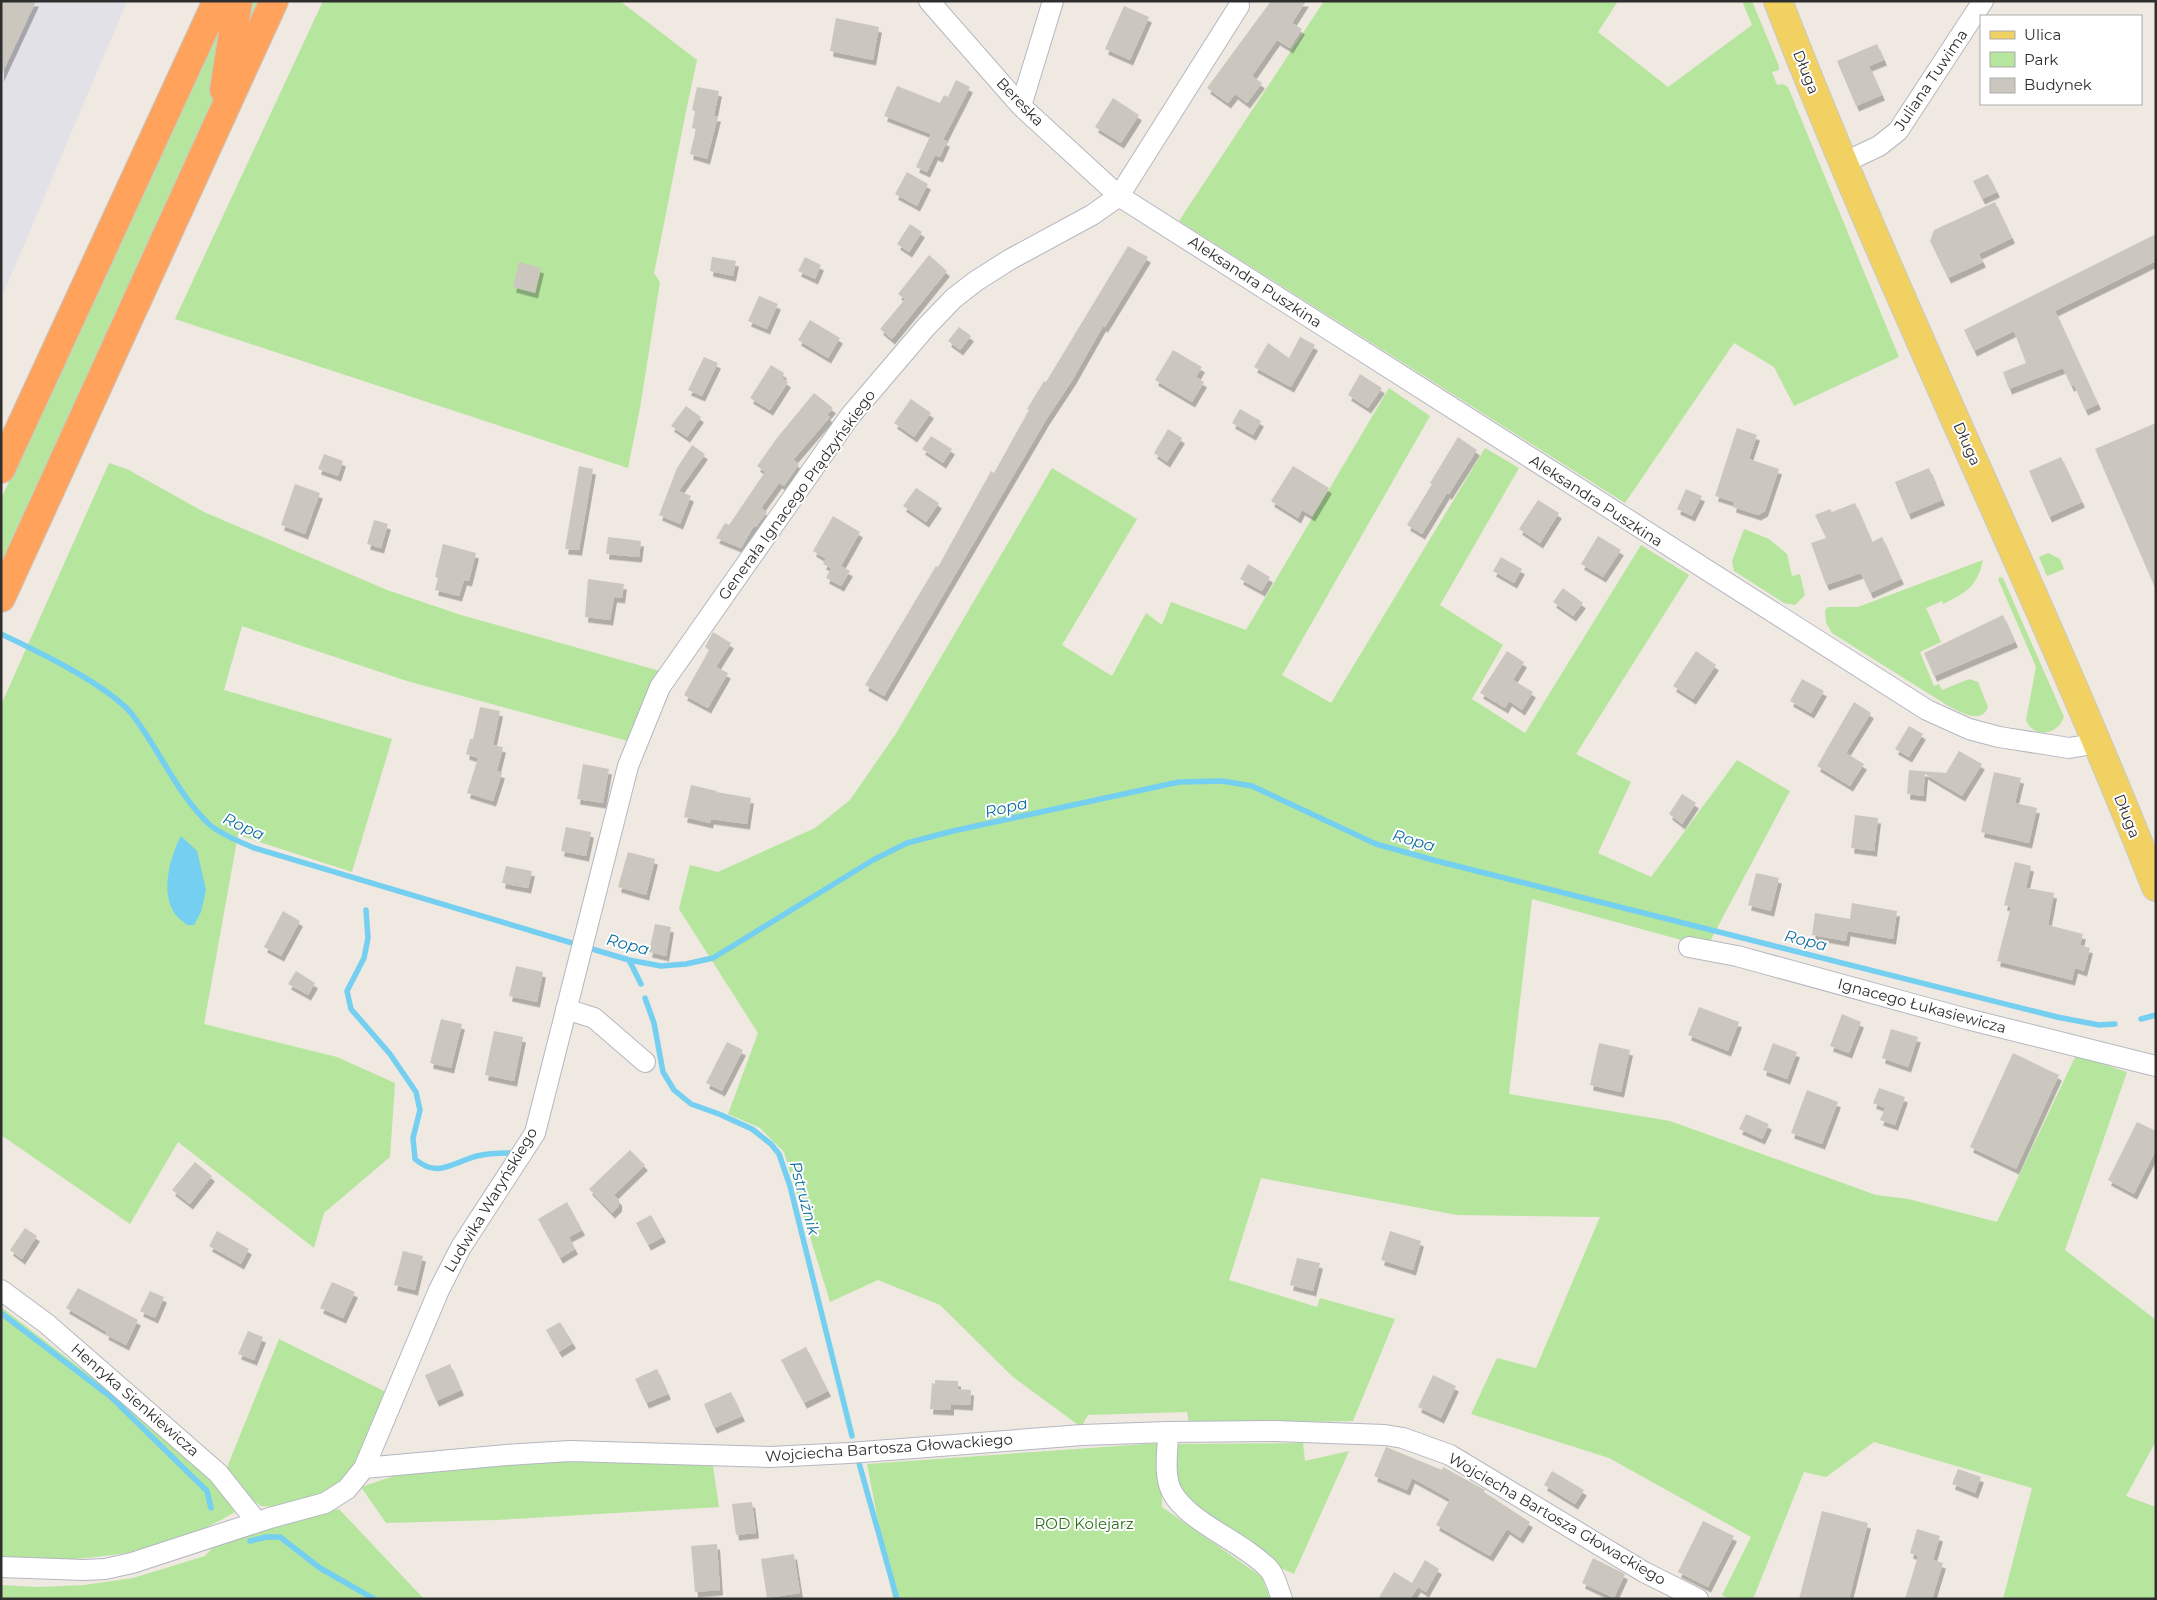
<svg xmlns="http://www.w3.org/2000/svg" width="2157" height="1600" font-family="Montserrat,sans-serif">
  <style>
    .industrial { fill: #e3e1e8 }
    .green { fill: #b6e59e }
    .water { fill: #75cff0 }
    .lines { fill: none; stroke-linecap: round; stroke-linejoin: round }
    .stream { stroke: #75cff0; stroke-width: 5.5 }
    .building { fill: #cbc7bf; filter: url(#shadow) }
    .minor-casing { stroke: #b4b7c1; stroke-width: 22 }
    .primary-casing { stroke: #c9c9c9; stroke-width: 30 }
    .motorway-casing { stroke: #c9c9c9; stroke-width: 30 }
    .minor { stroke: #fff; stroke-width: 20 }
    .primary { stroke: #f2d163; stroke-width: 28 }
    .motorway { stroke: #ffa35c; stroke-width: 28 }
    .labels { text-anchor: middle; stroke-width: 4; stroke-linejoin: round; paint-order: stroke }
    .street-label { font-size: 15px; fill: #2e2e2e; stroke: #fff }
    .park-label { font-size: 15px; fill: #2c6e1b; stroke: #fff }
    .water-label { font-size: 16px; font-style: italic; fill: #0d6fa3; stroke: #fff }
  </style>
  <defs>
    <filter id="shadow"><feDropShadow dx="3" dy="5.5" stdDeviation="0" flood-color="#0004"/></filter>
  </defs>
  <rect width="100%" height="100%" fill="#efe9e1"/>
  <path class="industrial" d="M1,1H127L1,299Z"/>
  <path class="green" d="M228,1H261L1,574V499Z
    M323,1H620L697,60C681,131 669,202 654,273L660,282L640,408L628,468L175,319Z
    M1324,1H1618L1598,32L1668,87L1752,25L1742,1H1752L1779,66V70L1772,72L1777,85L1783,84L1788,87L1899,357L1794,406L1774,367L1734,343L1625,503L1179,221Z
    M1389,388L1430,416L1282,675L1331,703L1485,448L1519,468L1440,605L1503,645L1472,699L1525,733L1641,545L1689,575L1576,754L1631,782L1598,853L1651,877L1737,760L1790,791L1707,947L1532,899L1509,1094L1670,1121L1876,1195L1908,1199L1997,1222L2076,1055L2127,1072L2065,1250L2156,1320V1441L2126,1496L2156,1507V1599H2003L2032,1488L1874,1442L1826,1477L1804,1472L1753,1599H1728L1722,1595L1751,1537L1609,1458L1471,1414L1497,1358L1536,1368L1600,1217L1457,1215L1261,1178L1229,1280L1317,1307L1320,1298L1395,1319L1353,1421L1189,1424L1187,1412L1088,1415L1081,1427L1013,1377L940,1305L878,1280L830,1302L784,1152L760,1128L728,1114L758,1033L679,909L690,865L718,872L815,828L850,800L897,732L1052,468L1137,519L1062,645L1112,676L1146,613L1162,625L1171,602L1246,630Z
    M109,463L127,469L204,512L387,590L461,615L660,671L628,741L407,681L242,626L224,690L392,739L352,872L238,835L204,1024L337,1057L395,1083L390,1157L324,1213L314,1248L178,1142L130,1224L1,1135V705Z
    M1744,529L1769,539L1787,554L1792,576L1800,574L1805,595L1795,605L1784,603L1734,571L1732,561Z
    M2048,553L2060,559L2064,569L2047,576L2039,557Z
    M1983,560C1977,587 1967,592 1943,604L1942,601L1926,608L1941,642L1920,652L1934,686L1939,684L1942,690L1969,679L1978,682L1988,707C1981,725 1961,712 1950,707L1832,633L1826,623L1825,610L1828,607H1858Z
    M2000,577L2003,578L2064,717C2058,735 2033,739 2026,720L2036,667L1998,579Z
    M1,1307L110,1391L216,1485L235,1512C216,1523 197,1533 176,1540C120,1559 60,1562 1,1559Z
    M279,1339L388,1393L351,1472L331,1489L318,1495L273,1507L261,1506L250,1498L226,1470Z
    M1160,1443L1162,1507L1262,1577L1270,1599H893L867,1464Z
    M1303,1443L1305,1461L1349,1451L1294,1574L1281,1568L1203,1516L1178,1487L1175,1467L1177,1444Z
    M580,1459L713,1466L719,1507L496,1520L386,1523L361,1487L394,1476L507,1464Z
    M339,1509L424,1599H1V1585L39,1587L84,1585L133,1578L205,1556L216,1544L271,1527Z"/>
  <path class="water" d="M181,836L197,851L206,890L201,912L194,925H187C184,922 178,918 175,914C160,892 170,857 181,836Z"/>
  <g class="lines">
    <path class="stream" d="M1,634C37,651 106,684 131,713C158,747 178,796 210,825C223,836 239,841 254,848L629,960L661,966L686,964L713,958L873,860L907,843L953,831L1179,782L1222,781L1252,786L1376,844L1437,861L2057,1017L2099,1025L2115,1024
      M366,910L368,938L364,958L347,991L351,1009L390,1054L416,1092L420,1110L413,1138L415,1159C438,1179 453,1162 477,1156C489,1153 501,1153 513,1153
      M629,960L641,984
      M645,998L654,1023L663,1072L674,1090L691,1104L719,1114L752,1129L771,1144L779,1154L790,1186L852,1436
      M2141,1019L2156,1015
      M1,1313L111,1397L207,1491L211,1508
      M859,1463L897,1599
      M250,1541L266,1537H280L320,1568L374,1599"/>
  </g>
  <path class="building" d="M1,1H36L1,76Z
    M1271,1H1306L1292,23L1302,29L1290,48L1277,40L1252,76L1262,83L1247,103L1235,94L1228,103L1207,88Z
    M1124,6L1149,17L1130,60L1105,49Z
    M836,18L879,27L873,60L830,51Z
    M1877,44L1884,60L1869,66L1882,95L1856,106L1837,61Z
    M956,80L970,87L943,140L947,141L940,157L935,155L927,172L916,167L931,134L884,116L897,86L940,103L944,95L948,97Z
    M697,87L719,91L714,116H718L707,159L690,154L696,129L692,128L695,111L692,110Z
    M1113,98L1139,115L1121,143L1095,127Z
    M907,172L928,184L917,206L895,194Z
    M1988,174L1997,192L1982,199L1973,181Z
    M1995,202L2012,238L1979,254L1983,262L1948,278L1930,241L1934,230Z
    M910,224L922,232L909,252L897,244Z
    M2156,234V261L2055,311L2098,404L2085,410L2074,385L2071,386L2063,368L2009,389L2003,372L2026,363L2014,331L1974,351L1964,330Z
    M1128,246L1148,257L1105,327L1103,326L1073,379L1046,420L884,696L865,685L936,566L938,567L991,471L994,473L1029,410L1027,409L1044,381L1046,382Z
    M929,255L947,271L892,339L880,329L905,299L898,294Z
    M712,257L736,261L733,276L710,271Z
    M805,257L821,265L815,279L798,271Z
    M519,262L541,268L535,293L513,287Z
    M759,296L778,304L767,329L748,321Z
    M810,320L840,338L828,358L798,340Z
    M959,327L971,336L960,350L948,341Z
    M1300,337L1315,345L1291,387L1254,367L1268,343L1289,358Z
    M1173,350L1202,367L1196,377L1204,382L1192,402L1155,380Z
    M704,357L718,363L702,396L688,390Z
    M771,365L784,373L782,378L788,382L770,410L750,398Z
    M1360,374L1382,388L1368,408L1348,395Z
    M814,393L833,408L827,415L830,417L793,460L799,464L784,486L779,483L761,508L767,512L756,527L754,526L741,548L716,538L725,523L729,525L765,472L757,466L777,438Z
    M911,399L931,413L914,437L894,423Z
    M686,406L701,417L687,437L671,426Z
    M1240,409L1261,421L1253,435L1232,423Z
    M2156,423V590L2095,449Z
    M1737,428L1757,435L1749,459L1779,469L1765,511L1758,515L1733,507L1734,502L1715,496Z
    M1168,429L1182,438L1167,462L1154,453Z
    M931,436L952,449L943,463L922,449Z
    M1458,437L1477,450L1449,494L1447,493L1422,534L1407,525L1432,484L1430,483Z
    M692,445L705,454L679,491L691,496L680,524L659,515L677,468Z
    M324,454L343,461L338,476L318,469Z
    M2061,457L2082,502L2049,517L2029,471Z
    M579,466L593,469L579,550L565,549Z
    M1293,466L1329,488L1312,516L1302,510L1298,518L1271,501Z
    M1929,468L1942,500L1908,514L1895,482Z
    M295,484L320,493L305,534L281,525Z
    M916,488L939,503L926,522L903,506Z
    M1686,489L1702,496L1692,516L1677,509Z
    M1538,500L1559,513L1540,543L1519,529Z
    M1855,503L1872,542L1882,537L1901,579L1870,593L1861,573L1826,585L1811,543L1826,538L1815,515L1830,509L1832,512Z
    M833,516L860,532L841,566L850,571L841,586L826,578L831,568L823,564L826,559L813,551Z
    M374,520L388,524L381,548L367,544Z
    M1598,536L1621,550L1603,577L1581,564Z
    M608,537L641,541L639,557L606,554Z
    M443,544L476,553L469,581L464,580L459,596L435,590L438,578L435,577Z
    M1501,557L1522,569L1514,583L1493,571Z
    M1248,564L1270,577L1262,591L1240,579Z
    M588,579L624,584L622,598L614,597L610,620L585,617Z
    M1563,588L1583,603L1573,616L1553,602Z
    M2003,615L2015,642L1934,676L1924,653Z
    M713,632L731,643L716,667L728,673L708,708L684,695L709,650L705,647Z
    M1507,651L1524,662L1513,680L1533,692L1522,710L1509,701L1505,708L1480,693Z
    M1696,651L1716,665L1693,699L1673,686Z
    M1802,679L1824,691L1811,713L1790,701Z
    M1854,702L1871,713L1846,753L1864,764L1850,786L1817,766Z
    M480,707L500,711L493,745L503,747L497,771L502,773L493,801L467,793L478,758L466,754L470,739H473Z
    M1909,726L1923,734L1909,757L1895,749Z
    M1959,751L1982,764L1962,796L1925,774L1923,796L1907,794L1909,770L1946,773Z
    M583,764L609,769L603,803L577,799Z
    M1994,772L2021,778L2015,803L2037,808L2029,843L1981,832Z
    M691,785L717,791L716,792L751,798L747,824L711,819L710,823L684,817Z
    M1682,794L1696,803L1682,824L1669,814Z
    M1855,815L1878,818L1874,851L1851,848Z
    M566,827L591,832L586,856L561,851Z
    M628,852L655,859L646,895L618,887Z
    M2015,862L2031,866L2026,888L2054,893L2048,925L2083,934L2080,945L2090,948L2084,971L2075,968L2072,980L1997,961L2011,907L2004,905Z
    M506,866L532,871L528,888L502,883Z
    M1756,873L1779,878L1771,911L1748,905Z
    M1852,903L1897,911L1893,939L1848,931V929L1846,941L1812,935L1815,913L1850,919Z
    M283,911L300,921L281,956L264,947Z
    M655,924L671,927L666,956L649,952Z
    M516,966L543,972L537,1002L509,996Z
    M296,971L315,983L308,995L288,984Z
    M1699,1007L1739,1022L1728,1051L1688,1035Z
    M1842,1014L1861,1022L1849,1053L1830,1046Z
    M441,1019L462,1024L451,1068L430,1063Z
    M1891,1029L1918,1037L1908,1067L1882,1058Z
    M494,1031L523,1037L514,1081L485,1075Z
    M727,1042L743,1050L722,1091L706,1083Z
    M1599,1043L1630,1050L1621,1092L1590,1085Z
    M1773,1043L1797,1052L1787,1079L1763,1070Z
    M2013,1053L2059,1075L2016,1169L1970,1147Z
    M1879,1088L1905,1097L1895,1125L1880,1120L1885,1108L1873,1103Z
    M1807,1090L1838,1102L1822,1144L1791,1133Z
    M1746,1114L1769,1124L1762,1139L1739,1129Z
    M2137,1122L2156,1131V1150L2134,1194L2108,1180Z
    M630,1150L645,1165L614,1195L619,1200V1206L612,1213L589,1189Z
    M195,1162L212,1176L190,1204L172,1190Z
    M567,1202L582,1230L569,1237L575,1249L560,1258L538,1219Z
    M651,1215L663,1237L648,1245L636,1223Z
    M25,1228L37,1236L22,1259L10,1250Z
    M217,1231L249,1249L241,1264L209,1246Z
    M1390,1231L1421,1241L1413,1270L1381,1260Z
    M403,1251L423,1256L415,1290L394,1285Z
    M1297,1258L1320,1263L1313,1291L1290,1285Z
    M332,1282L355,1292L343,1318L320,1308Z
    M78,1288L138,1320L126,1345L105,1334L107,1332L66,1308Z
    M150,1291L164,1297L155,1318L140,1311Z
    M560,1322L573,1343L559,1352L546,1330Z
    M248,1331L263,1337L254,1360L238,1354Z
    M806,1347L828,1391L804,1403L781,1360Z
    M450,1364L461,1390L436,1401L425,1375Z
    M657,1369L668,1394L646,1403L635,1379Z
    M1433,1375L1456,1386L1441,1418L1418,1407Z
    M935,1380L958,1381V1389L971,1390L970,1405L951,1404V1410L930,1409L932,1383L935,1384Z
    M731,1392L742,1416L714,1428L704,1404Z
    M1386,1447L1442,1470L1443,1467L1485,1490L1484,1492L1530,1522L1520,1538L1507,1529L1490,1556L1436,1525L1450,1499L1412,1478L1407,1490L1374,1476Z
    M1958,1469L1981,1477L1975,1493L1952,1484Z
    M1552,1471L1584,1490L1575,1504L1544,1485Z
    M752,1502L756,1533L736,1535L732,1504Z
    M1822,1511L1868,1523L1849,1599H1799Z
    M1703,1521L1734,1536L1708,1587L1678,1572Z
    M1917,1529L1940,1536L1933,1560L1943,1563L1932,1599H1905L1918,1556L1910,1553Z
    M717,1544L720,1590L695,1592L691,1546Z
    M794,1554L800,1593L767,1598L761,1559Z
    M1593,1558L1625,1574L1614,1598L1582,1583Z
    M1425,1560L1439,1569L1426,1592L1418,1587L1410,1599H1378L1394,1572L1412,1583Z"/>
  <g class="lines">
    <g class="minor-casing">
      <path id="minor" d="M929,1L1021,106L1119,196L1927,710L1969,729L1999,737L2069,748L2081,746L2096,741
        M1021,106L1053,1
        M1843,163L1879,146L1898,131L1983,1
        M1689,947L1737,956L1967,1019L2156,1066
        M566,1009L594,1018L645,1062
        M1,1290L47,1324L218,1473L257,1522
        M1168,1432C1168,1451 1163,1475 1172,1492C1188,1522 1243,1542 1268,1568C1275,1575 1278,1589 1282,1599
        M364,1468L506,1455L570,1451L770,1457L849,1453L1082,1435L1168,1432L1275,1431L1385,1435L1403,1438L1450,1455L1644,1572L1698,1599
        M1,1567L84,1570L105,1569L132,1563L270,1518L325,1503L347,1489L364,1468L439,1290L461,1247L535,1133L628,766L660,687L850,416L926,327L954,298L976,281L1009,260L1092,215L1119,196L1239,6"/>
    </g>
    <g class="primary-casing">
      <path id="primary" d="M1778,1C1894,301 2038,588 2156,887"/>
    </g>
    <g class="motorway-casing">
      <path id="motorway" d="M224,90L238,1
        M1,469L217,1
        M1,598L274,1"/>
    </g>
    <use href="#minor" class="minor"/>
    <use href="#primary" class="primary"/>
    <use href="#motorway" class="motorway"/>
  </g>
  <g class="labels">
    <g class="street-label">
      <text transform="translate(1806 72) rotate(68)" y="5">Długa</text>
      <text transform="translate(1931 80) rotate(-56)" y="5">Juliana Tuwima</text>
      <text transform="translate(1020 102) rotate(46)" y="5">Bereska</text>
      <text transform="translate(1255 282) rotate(33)" y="5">Aleksandra Puszkina</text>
      <text transform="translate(1967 444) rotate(66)" y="5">Długa</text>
      <text transform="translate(797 495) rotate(-54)" y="5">Generała Ignacego Prądzyńskiego</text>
      <text transform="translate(1596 501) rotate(33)" y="5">Aleksandra Puszkina</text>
      <text transform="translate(2127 816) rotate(68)" y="5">Długa</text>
      <text transform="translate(1922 1006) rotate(15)" y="5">Ignacego Łukasiewicza</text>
      <text transform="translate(491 1200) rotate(-59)" y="5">Ludwika Waryńskiego</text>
      <text transform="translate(135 1400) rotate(41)" y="5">Henryka Sienkiewicza</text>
      <text transform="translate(889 1448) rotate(-4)" y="5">Wojciecha Bartosza Głowackiego</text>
      <text transform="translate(1557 1519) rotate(30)" y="5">Wojciecha Bartosza Głowackiego</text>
    </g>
    <g class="park-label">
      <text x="1084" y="1529">ROD Kolejarz</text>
    </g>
    <g class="water-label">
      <text transform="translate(1006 807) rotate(-13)" y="6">Ropa</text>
      <text transform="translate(244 826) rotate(25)" y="6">Ropa</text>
      <text transform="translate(1414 840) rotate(16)" y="6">Ropa</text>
      <text transform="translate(1806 940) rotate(14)" y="6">Ropa</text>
      <text transform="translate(628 944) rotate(15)" y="6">Ropa</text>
      <text transform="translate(805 1198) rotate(75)" y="6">Pstrużnik</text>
    </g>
  </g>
  <rect width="2157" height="1600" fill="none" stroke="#2e2e2e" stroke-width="5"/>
  <rect x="1980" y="15" width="162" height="90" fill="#ffffff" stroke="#ababab"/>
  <rect x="1990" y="31" width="25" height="8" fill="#f2d163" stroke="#ababab"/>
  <text x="2024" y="40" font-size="15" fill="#2e2e2e">Ulica</text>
  <rect x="1990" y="52" width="25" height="15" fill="#b6e59e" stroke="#ababab"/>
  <text x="2024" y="65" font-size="15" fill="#2e2e2e">Park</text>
  <rect x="1990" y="78" width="25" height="15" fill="#cbc7bf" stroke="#ababab"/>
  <text x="2024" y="90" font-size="15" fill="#2e2e2e">Budynek</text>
</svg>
